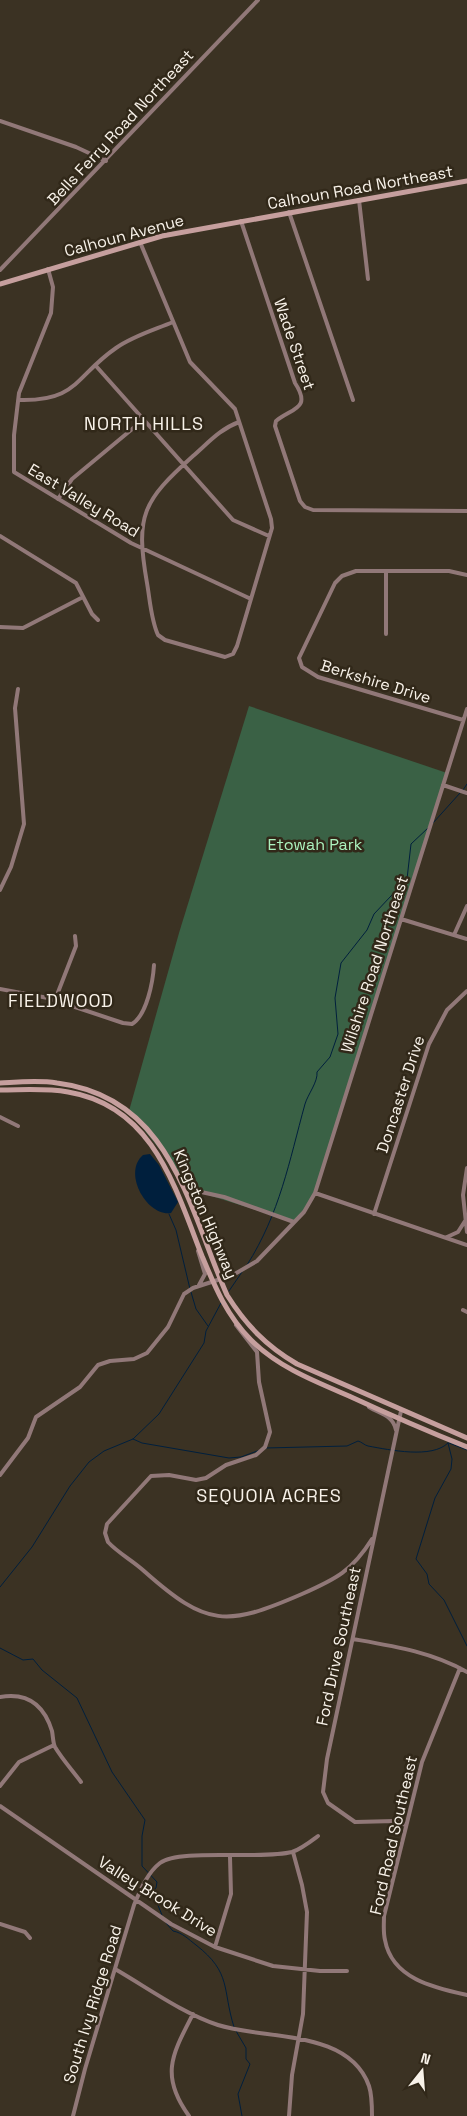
<svg xmlns="http://www.w3.org/2000/svg" width="467" height="2116" font-family="'Space Grotesk',sans-serif">
  <style>
    .green { fill: #3a6145 }
    .water { fill: #001f3d }
    .lines { fill: none; stroke-linecap: round; stroke-linejoin: round }
    .stream { stroke: #001f3d; stroke-width: 1 }
    .street { stroke: #917878; stroke-width: 4 }
    .secondary { stroke: #c69f9e; stroke-width: 5 }
    .labels { text-anchor: middle; stroke-width: 5; stroke-linejoin: round; paint-order: stroke }
    .street-label { font-size: 16px; fill: #f8f2e9; stroke: #312819 }
    .park-label { font-size: 16px; fill: #acf2be; stroke: #312819 }
    .neighbourhood-label { font-size: 18px; letter-spacing: 1px; fill: #f8f2e9; stroke: #312819 }
  </style>
  <rect width="100%" height="100%" fill="#3b3223"/>
  <path class="green" d="M249,706L447,773L313,1200L294,1222L192,1190L129,1111L179,933Z"/>
  <path class="water" d="M150,1154L159,1165L178,1202L171,1213C147,1217 122,1173 143,1155Z"/>
  <g class="lines">
    <path class="stream" d="M463,790L467,784
      M433,823L460,793
      M169,1214L176,1230L190,1289
      M247,1265C280,1213 289,1162 305,1104C308,1094 318,1082 317,1072L330,1057L338,1034L335,998L341,963L367,930L374,914L407,879L411,844L428,828
      M229,1291L242,1272
      M191,1292L196,1309L208,1326
      M133,1439L142,1443L229,1458L241,1457L260,1450
      M448,1443L452,1459L451,1469L435,1498L416,1559L427,1574L429,1584L444,1600L467,1646
      M449,1443L467,1450
      M266,1448L347,1446L358,1441C362,1442 364,1445 368,1446C390,1450 432,1459 448,1443
      M0,1587L32,1547L70,1486L89,1462L104,1451L133,1439L159,1414L204,1343L206,1331L221,1303
      M0,1648L23,1660L33,1659L42,1670L77,1698L112,1772L145,1820L142,1836V1866L157,1882L156,1888L152,1891L162,1915
      M166,1923L173,1931C183,1933 188,1939 196,1945C232,1973 222,1989 234,2027
      M236,2031L246,2048V2059L250,2064L238,2094L242,2116"/>
    <path class="street" d="M0,121L76,147L106,161
      M359,200L368,279
      M289,212L353,400
      M241,221L295,383C312,409 292,408 276,421L275,426L300,501L305,507L313,510L467,511
      M140,242L190,362L235,409L271,519L272,528L237,646L233,654L225,657L165,640L158,635C151,620 150,600 147,583C135,515 143,501 193,456C208,443 220,429 239,422
      M48,269L53,287L51,313L19,393L14,435V472L131,543L251,599
      M0,270L258,0
      M96,366L233,520L269,536
      M18,400C78,402 75,376 116,348C133,336 154,330 173,322
      M58,499L72,479L143,420
      M0,536L76,583L92,614L98,620
      M0,627L23,628L83,597
      M386,634V571
      M463,720L318,677L302,667L299,658L335,583L342,576L356,571H449L467,575
      M443,785L467,793
      M0,890L11,867L24,824L15,708L18,689
      M401,919L467,939
      M454,935L467,906
      M0,989L48,998L123,1023L132,1024C147,1015 153,981 154,965
      M55,1000L76,946L75,936
      M0,1117L18,1126
      M467,1168L463,1195L467,1232
      M192,1190L224,1197L294,1222
      M315,1193L467,1245
      M374,1214L429,1044L447,1010L467,991
      M447,1237L458,1232L465,1221
      M198,1251L205,1274L199,1285
      M463,1310L467,1312
      M236,1325L257,1352L259,1382L270,1432L265,1447L256,1455L226,1465L206,1478L196,1480L169,1475L151,1476L107,1524L105,1533L108,1542C118,1553 132,1560 144,1571C207,1627 226,1627 302,1594C336,1579 352,1571 372,1539
      M369,1407C380,1414 393,1415 396,1430
      M401,1411L327,1759L323,1792L328,1803L355,1822L395,1821L406,1825
      M0,1475L28,1438L36,1417L80,1387L98,1365L110,1361L134,1359L147,1353L168,1327L184,1294L193,1288L233,1275L257,1261L304,1212L315,1193L467,709
      M353,1639C393,1646 432,1652 467,1672
      M460,1668L422,1762L384,1916C384,1924 383,1932 385,1940C392,1979 435,1988 467,1995
      M0,1697C28,1692 44,1705 52,1731C53,1736 53,1743 55,1747C62,1759 73,1771 81,1782
      M0,1786L19,1762L54,1745
      M0,1806L171,1924L215,1947L273,1966L320,1971H347
      M0,1924L25,1932L30,1938
      M215,1947L231,1894L230,1857
      M115,1969C148,1988 182,2013 218,2025C265,2040 349,2029 369,2086C372,2095 372,2106 372,2116
      M73,2116L85,2069L134,1905C140,1891 147,1873 160,1863C179,1848 261,1860 292,1852C301,1849 310,1842 318,1836
      M189,2116C159,2075 173,2053 193,2014
      M289,2116L292,2075L303,2014L307,1912L302,1885L293,1852"/>
    <path class="secondary" d="M0,284L162,236L467,181
      M0,1083C19,1082 38,1080 57,1083C171,1097 188,1207 227,1295C246,1325 266,1346 297,1364L467,1438
      M0,1090C23,1090 45,1088 68,1092C153,1106 175,1187 202,1256C215,1287 227,1316 251,1340C278,1367 314,1381 349,1396C388,1414 427,1431 467,1447"/>
  </g>
  <g class="labels">
    <g class="street-label">
      <text transform="translate(120 127) rotate(-47)" y="6">Bells Ferry Road Northeast</text>
      <text transform="translate(360 187) rotate(-10)" y="6">Calhoun Road Northeast</text>
      <text transform="translate(124 235) rotate(-15)" y="6">Calhoun Avenue</text>
      <text transform="translate(295 344) rotate(71)" y="6">Wade Street</text>
      <text transform="translate(84 500) rotate(31)" y="6">East Valley Road</text>
      <text transform="translate(376 681) rotate(17)" y="6">Berkshire Drive</text>
      <text transform="translate(374 964) rotate(-72)" y="6">Wilshire Road Northeast</text>
      <text transform="translate(400 1094) rotate(-72)" y="6">Doncaster Drive</text>
      <text transform="translate(206 1214) rotate(67)" y="6">Kingston Highway</text>
      <text transform="translate(338 1646) rotate(-78)" y="6">Ford Drive Southeast</text>
      <text transform="translate(393 1835) rotate(-77)" y="6">Ford Road Southeast</text>
      <text transform="translate(158 1896) rotate(32)" y="6">Valley Brook Drive</text>
      <text transform="translate(92 2004) rotate(-73)" y="6">South Ivy Ridge Road</text>
    </g>
    <g class="park-label">
      <text x="315" y="850">Etowah Park</text>
    </g>
    <g class="neighbourhood-label">
      <text x="144" y="430">NORTH HILLS</text>
      <text x="61" y="1007">FIELDWOOD</text>
      <text x="269" y="1502">SEQUOIA ACRES</text>
    </g>
  </g>
  <g transform="translate(422 2071) rotate(17)" stroke="#312819" stroke-width="4" paint-order="stroke">
  <path d="M0-4L9 19L0 12L-9 19Z" fill="#f8f2e9"/>
  <text y="-8" font-size="14" font-weight="bold" text-anchor="middle" fill="#f8f2e9">N</text>
  </g>
</svg>
